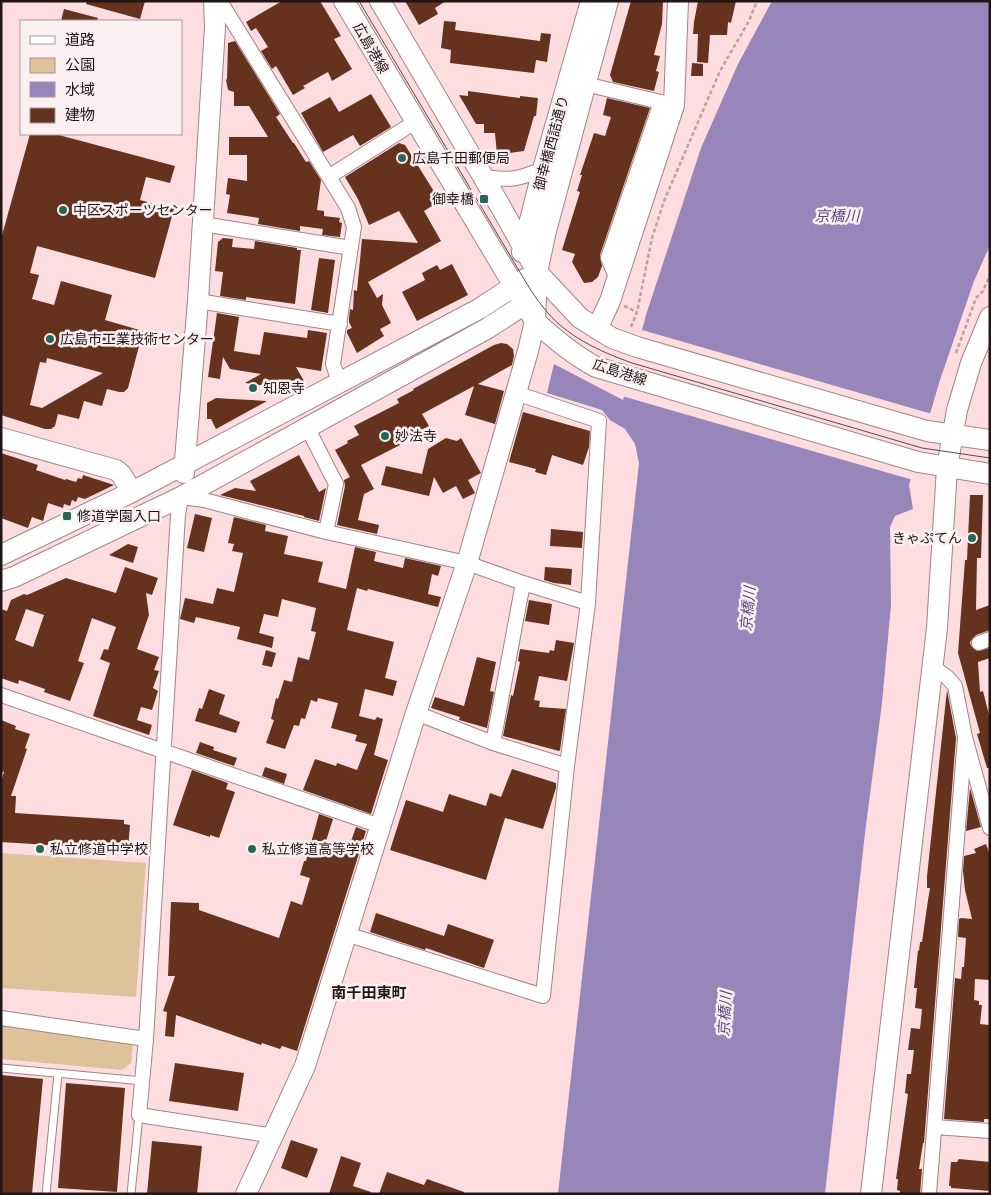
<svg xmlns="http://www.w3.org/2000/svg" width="991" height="1195" font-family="Lora,'Noto Sans JP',serif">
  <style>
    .green { fill: #dfc299 }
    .water { fill: #9885ba }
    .pier { fill: #fedde1 }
    .building { fill: #65321d; fill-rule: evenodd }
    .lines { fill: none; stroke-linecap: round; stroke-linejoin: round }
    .lane-casing { stroke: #a18388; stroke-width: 9 }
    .street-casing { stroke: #a18388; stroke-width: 16 }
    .secondary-casing { stroke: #a18388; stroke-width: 22 }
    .path { stroke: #bba1a4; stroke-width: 2.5; stroke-dasharray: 4 2.5; stroke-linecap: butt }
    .lane { stroke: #fff; stroke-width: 7 }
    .street { stroke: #fff; stroke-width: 14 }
    .secondary { stroke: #fff; stroke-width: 20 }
    .tram { stroke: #5a484b; stroke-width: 1 }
    .poi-dot { fill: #236759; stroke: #fdf0f2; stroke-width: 2 }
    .labels { text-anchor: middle; stroke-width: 5; stroke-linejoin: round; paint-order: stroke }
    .street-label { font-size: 14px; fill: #211517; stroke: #fdf0f2 }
    .poi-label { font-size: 14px; fill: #211517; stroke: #fdf0f2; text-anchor: start }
    .water-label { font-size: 15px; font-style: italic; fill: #604488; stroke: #fdf0f2 }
    .neighbourhood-label { font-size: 15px; font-weight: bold; fill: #211517; stroke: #fdf0f2 }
  </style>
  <rect width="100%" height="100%" fill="#fedde1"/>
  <path class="green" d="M1,853L146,863L136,997L1,988Z
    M1,1024L133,1043L131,1063L122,1070L1,1059Z"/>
  <path class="water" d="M772,1H990V245L974,281L940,380L909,485L913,509L895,516L890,527L891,605L882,703L865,833L825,1194H558L639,463L635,444L625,429L610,420L602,410L547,393L554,364L623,400L646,315L701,148L738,64Z"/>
  <path class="pier" d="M642,330L932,414L913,480L622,396Z"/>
  <path class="building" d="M87,1H145L140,19L86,4Z
    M282,1H320L341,36L334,39L352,69L332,81L328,72L303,86L305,88L293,95L276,66L272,69L261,51L268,47L256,28L251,31L246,22Z
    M405,1H446L435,8L438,14L419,25Z
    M631,1H663L662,24L654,55L660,56L656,71L659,72L654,91L613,82L610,75Z
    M698,1H736L731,23L728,22L727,35H710L708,63L697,62L698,34H693L694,22Z
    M64,9L98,18L97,21H61Z
    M444,21L456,22L455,30L540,41L541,33L551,34L547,62L536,60L534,73L450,63L451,50L441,48Z
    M235,41L280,114L276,117L293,143H294L306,162L309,161L321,180L317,210L324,211V216L340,218L339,222L342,223L340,237L322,235L323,229L300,226V231L258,224L259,218L227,213L230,195L226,194L228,178L247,181V155H229V137H268L249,106H234V92L228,90L226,80L227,79L228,43Z
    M692,63L703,64V76H691Z
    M468,91L520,98V96L538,98L536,116H534L524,151L497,155L495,133H484V124H476L459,95L468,96Z
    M371,94L391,127L360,146L353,135L323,152L301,113L330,97L339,112Z
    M607,98L650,108L600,255L602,266L598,277L592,282L584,283L572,262L575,254L562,250L580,192L577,191L582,175H580L594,133L605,136L611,117L603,115Z
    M30,134H55L175,166L170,183L146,177L140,200L174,209L155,278L37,246L30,273L39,275L32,299L54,305L61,281L112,295L105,320L143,331L128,388L124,392H119L107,389L102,406L84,401L79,419L58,414L55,426L51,429H45L1,415V239ZM47,358L103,373L42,408L30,405L40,362L46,363Z
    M399,143L405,145L440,201L424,211L441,241L368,282L377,298L383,294L382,305L391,323L380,329L384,336L357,353L347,333V330L352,328L349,322V318L350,309L353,310L354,290L357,291L362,239L418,243L399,211L369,225L358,199L345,177Z
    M223,238L233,239L232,247L254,249L255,241L297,248V250H301L295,304L246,297V300L220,296L223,272L215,271L218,242Z
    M319,258L335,260L328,313L311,310Z
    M452,264L468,295L417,321L402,292L425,280L422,273L437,265L440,270Z
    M217,313L239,317L234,351L260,355L264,332L307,338L308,330L327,333L321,371L296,367L304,381L290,389L245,383L261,374L230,369L223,357L220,379L208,377Z
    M501,343L507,344L513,349L514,356L512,365L478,384L504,391L495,424L465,415L474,386L422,414L429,426L405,438L406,442L361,465L374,489L364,494L358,520L379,525L377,534L337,525L345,486L344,480L350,477L335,450L348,443L347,441L359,435L354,426L399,403L397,399L414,390L413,389L494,345Z
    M216,398L232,399L267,401L216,429L211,419H207V403Z
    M523,412L590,431L589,447L583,465L552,455L546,475L535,472L536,469L509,462Z
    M446,438L457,441L461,438L481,473L468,480L475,493L463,499L456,486L443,493L434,477L429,496L381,485L386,466L422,474L428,449Z
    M1,453L38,465L36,470L65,480L66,479L76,482L78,478L82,479L83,475L114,485L85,499L78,497L76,502L72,500L70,506L64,504L63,508L48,503L43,521L32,517L28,528L1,518Z
    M299,455L319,492L326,488L319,521L304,517V516L220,495L235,488L256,491L250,481Z
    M970,495H983L981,558H977L976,610L990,605V630L976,635L970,642L971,646L977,651L990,648V658L978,662L980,692L983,691L990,719V768H987L977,734L980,733L958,653L965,560H967Z
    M195,514L212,518L204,552L187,548Z
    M234,517L266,525L265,531L288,536L284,554L323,562L318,582L346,589L355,547L376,552L374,561L403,568L405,558L441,566L438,576L432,574L428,594L441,597L438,607L368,589L367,591L357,588L347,630L394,642L385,678L397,681L393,696L365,689L359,716L375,720L377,717L383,719L374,755L388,760L371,814L303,790L315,759L336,766L337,763L357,770L367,744L355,741L357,735L331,728L338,703L318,698L317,702L311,700L305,719L301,718L299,726L294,725L285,749L266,743L274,720L271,719L276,698L278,699L284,680L292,682L298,657L309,660L316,632L311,631L316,608L282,599L278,617L264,614L259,633L274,637L272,648L237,639L240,627L196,617L194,623L180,619L185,598L213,604L217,588L234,592L243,553L232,551L234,544L228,543Z
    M551,529L583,532L582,548L550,546Z
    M128,544L138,547L133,563L109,555Z
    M125,567L158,578L152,595L146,593L149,615L137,649L159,657L154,670L159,671L153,688L158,691L152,710L141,707L137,720L152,725L149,735L93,716L110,663L100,659L104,649L108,650L116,627L92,618L78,661L84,663L70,701L44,692L45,689L19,680L18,684L1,678V609L7,611L11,600L24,594L27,595L66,578L116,593ZM26,609L44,615L33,647L15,640Z
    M545,567L572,569L571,585L554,583L544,580Z
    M529,600L552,604L549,625L525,621Z
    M556,640L574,643L567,681L539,676L534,700L540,701L539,707L566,709L560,750L559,751L503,736L511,695L513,696L520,662L518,661L520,649L549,653L550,650L554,651Z
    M266,650L276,653L272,667L262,665Z
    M477,657L496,662L490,691L494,692L487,728L459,720L460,717L431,708L435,697L464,706Z
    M209,689L225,695L219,714L240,722L236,733L195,721L199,708L202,709Z
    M947,690L956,738L924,1143H923L919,1169H922L920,1194H900V1191L897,1190L898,1179H896L908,1094L905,1093L907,1074H911L914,1050H908L911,1028L920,1029L922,1009L915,1008L917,988H914L918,950L919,951L920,942H922L928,900L930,888H927V876Z
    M1,720L16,726L15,729L30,734L25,748L27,749L11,796H16L15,813L124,820V824L130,825L128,850L1,842V782L4,772L1,771Z
    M200,742L214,747L213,750L237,758L234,766L196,753Z
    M265,767L287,774L284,784L262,776Z
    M512,769L556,783V788L543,829L505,818L486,880L390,850L406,800L443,812L449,794L486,806L490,793L501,797Z
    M192,770L228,783L226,789L235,792L219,838L210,835V837L173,825Z
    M970,788L981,827L966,831Z
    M319,814L333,819L326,841H328V843L348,850L356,827L366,831L297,1051L282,1046L280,1049L262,1043L261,1045L176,1015L174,1037L165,1036L167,1012L163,1011L175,976H168L171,902L199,903V910L279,938L291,901L302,905L310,878L300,875L304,861H306Z
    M986,844L990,855V980L975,979L974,1000L979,1001V1005H982L980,1024L989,1025L990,1119H984V1122L944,1119L955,978L961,979L962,967H964L966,938L958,937L959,919L961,918L972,919L965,890L963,871L964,856L976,853L974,849Z
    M376,913L444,936L448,924L494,940L484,968L426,948L425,950L370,932Z
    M175,1063L244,1073L238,1111L169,1101Z
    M1,1075L43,1079L32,1194H1Z
    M66,1083L125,1088L117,1192L58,1188Z
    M291,1140L318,1149L307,1178L281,1168Z
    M152,1141L202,1146L197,1194H147Z
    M341,1156L361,1163L353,1186L371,1192V1194H329Z
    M959,1159L990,1162V1191L951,1188V1186H949L951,1162H957Z
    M387,1172L424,1185L427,1179L464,1192V1194H379Z"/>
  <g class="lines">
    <g class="lane-casing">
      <path id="lane" d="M1,1068L143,1081
        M46,1194L58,1074
        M131,1194L139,1115"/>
    </g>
    <g class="street-casing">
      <path id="street" d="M220,1L348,208L354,227L333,364L339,382
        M585,84L669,104
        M330,176L415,122
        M484,177C511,181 519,179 543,169
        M203,224L351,248
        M617,279L608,258L661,102
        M198,301L340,324
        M307,427L336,484L326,532
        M979,643L990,639
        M933,667L947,677L955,686L965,737L990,828
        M1,695L380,826
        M416,713L493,743L567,766
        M493,743L523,583
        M346,934L543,996L567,766L588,603L599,421L516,393
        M1,1018L146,1039
        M935,1127L990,1131
        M274,1136L139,1115L146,1039L178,515L181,497L204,500L326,532L467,563L523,583L588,603
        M929,1194L965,737"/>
    </g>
    <g class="secondary-casing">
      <path id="secondary" d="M344,1L535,321C554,339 572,354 596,367L918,462L990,474
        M380,1L502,209L537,272L580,318L612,338L637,347L927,431L990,440
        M522,252L543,169L591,1
        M597,329L610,301L674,105L678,1
        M1,438L116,470L121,474L132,492
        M184,473L198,301L215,27L214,1
        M1,555L132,492L479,309L525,279
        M1,581L14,577L181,497L488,328L525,304L529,292
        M246,1194L305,1066L416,713L467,563L528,351L535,321L537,272L546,231L608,1
        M871,1194L937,628L947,468L957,410L971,363L990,317"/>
    </g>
    <path class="path" d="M624,306L637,312
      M631,327L637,312L652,238L664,201L720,71L749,21L757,1
      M956,353L976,298L983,291L990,275"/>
    <use href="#lane" class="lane"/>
    <use href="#street" class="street"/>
    <use href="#secondary" class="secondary"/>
    <path class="tram" d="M359,1L527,284C532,292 537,300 543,307C565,336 599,351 632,363L922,448L990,458"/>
  </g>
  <g class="poi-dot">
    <circle cx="402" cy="158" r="5"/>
    <rect x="479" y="194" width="10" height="10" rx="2.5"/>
    <circle cx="63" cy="210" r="5"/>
    <circle cx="50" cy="339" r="5"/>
    <circle cx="253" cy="388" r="5"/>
    <circle cx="385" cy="436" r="5"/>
    <rect x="62" y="511" width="10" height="10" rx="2.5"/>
    <circle cx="972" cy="538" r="5"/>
    <circle cx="40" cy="849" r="5"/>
    <circle cx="252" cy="849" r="5"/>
  </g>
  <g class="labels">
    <g class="street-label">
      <text transform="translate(371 48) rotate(60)" y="5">広島港線</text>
      <text transform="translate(551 143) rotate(-75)" y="5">御幸橋西詰通り</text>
      <text transform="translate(620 372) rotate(18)" y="5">広島港線</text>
    </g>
    <g class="poi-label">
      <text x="412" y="163">広島千田郵便局</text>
      <text x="474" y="204" text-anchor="end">御幸橋</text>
      <text x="73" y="215">中区スポーツセンター</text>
      <text x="60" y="344">広島市工業技術センター</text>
      <text x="263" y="393">知恩寺</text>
      <text x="395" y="441">妙法寺</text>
      <text x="77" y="521">修道学園入口</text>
      <text x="962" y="543" text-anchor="end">きゃぷてん</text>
      <text x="50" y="854">私立修道中学校</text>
      <text x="262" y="854">私立修道高等学校</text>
    </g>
    <g class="water-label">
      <text x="837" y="221">京橋川</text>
      <text transform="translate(748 609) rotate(-85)" y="5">京橋川</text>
      <text transform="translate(725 1014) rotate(-87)" y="5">京橋川</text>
    </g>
    <g class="neighbourhood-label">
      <text x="369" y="998">南千田東町</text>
    </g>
  </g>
  <rect width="991" height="1195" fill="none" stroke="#211517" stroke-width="5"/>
  <rect x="20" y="20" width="162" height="115" fill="#fdf0f2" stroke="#a5989a"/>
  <rect x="30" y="36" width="25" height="8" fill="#ffffff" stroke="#a5989a"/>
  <text x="65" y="45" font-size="15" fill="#211517">道路</text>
  <rect x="30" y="58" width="25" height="15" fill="#dfc299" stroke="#a5989a"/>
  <text x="65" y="70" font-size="15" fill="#211517">公園</text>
  <rect x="30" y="82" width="25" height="15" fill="#9885ba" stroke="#a5989a"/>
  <text x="65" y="95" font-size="15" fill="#211517">水域</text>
  <rect x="30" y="108" width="25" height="15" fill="#65321d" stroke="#a5989a"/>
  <text x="65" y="120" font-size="15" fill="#211517">建物</text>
</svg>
